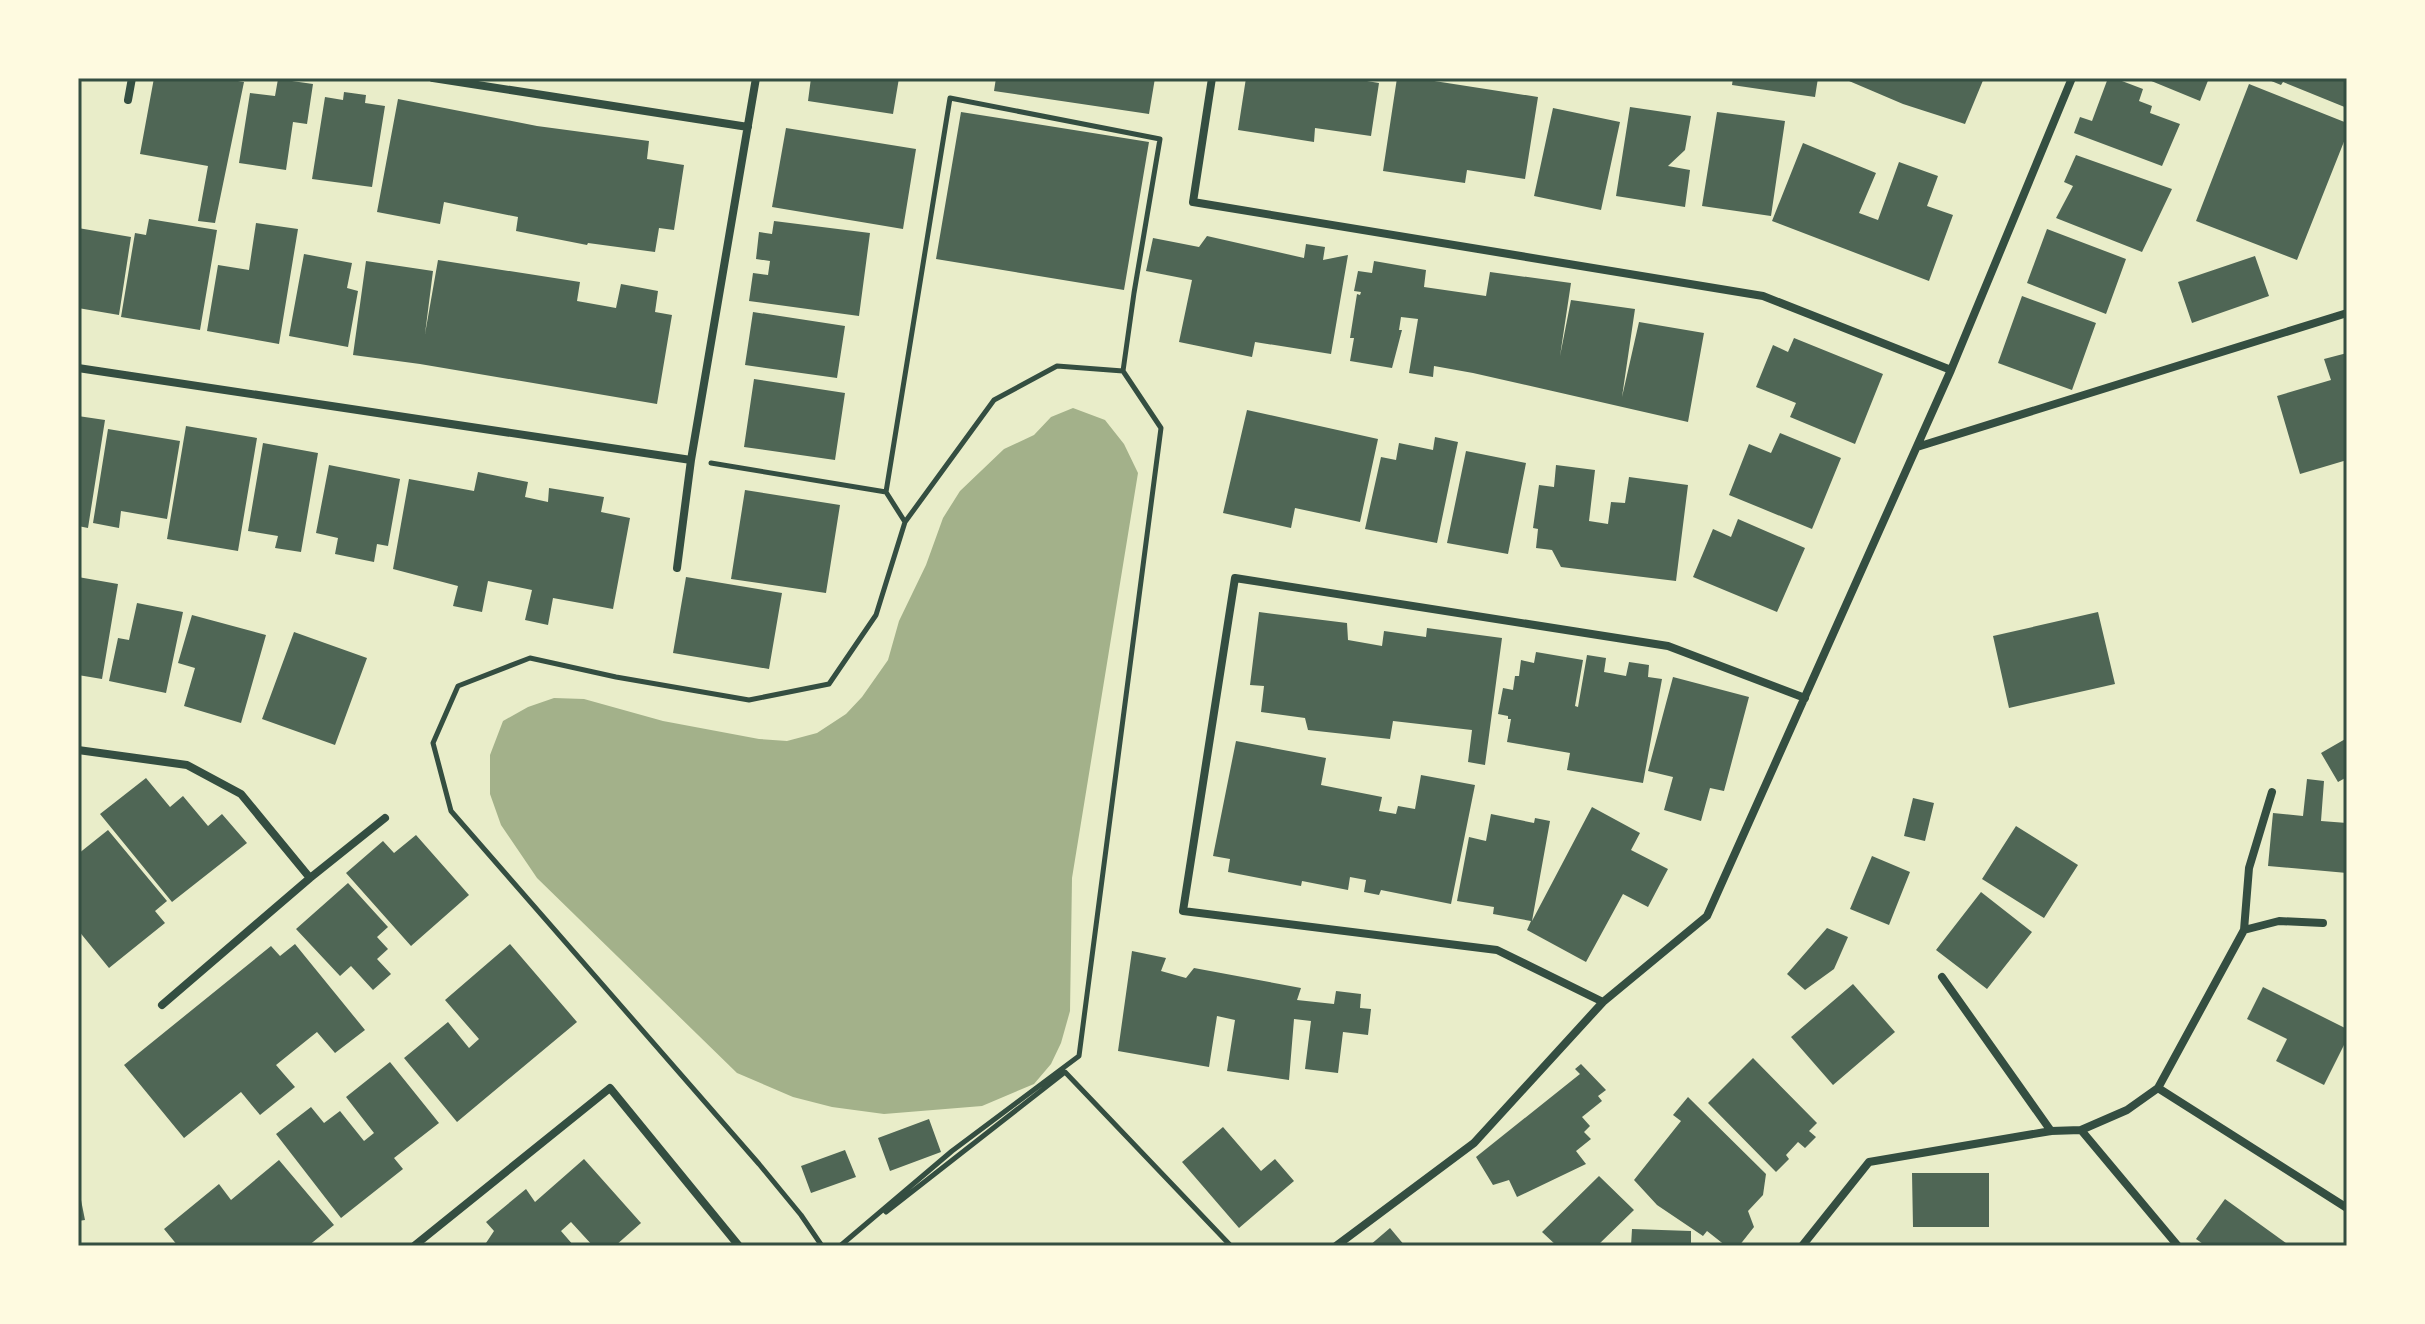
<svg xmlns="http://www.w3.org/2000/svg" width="2425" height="1324" font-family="Montserrat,sans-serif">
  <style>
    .water { fill: #a3b18a }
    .building { fill: #4f6655 }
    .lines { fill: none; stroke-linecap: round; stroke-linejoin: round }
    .path { stroke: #344e41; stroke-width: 5 }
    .minor { stroke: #344e41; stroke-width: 8 }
    .neatline { fill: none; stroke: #344e41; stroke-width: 3 }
  </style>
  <rect width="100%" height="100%" fill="#e9edc9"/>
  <path class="water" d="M1073,408L1105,420L1124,444L1138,473L1072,878L1070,1011L1061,1043L1051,1064L1034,1084L982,1106L884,1114L832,1107L793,1097L737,1073L537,878L501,825L490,794V755L503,721L528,707L554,698L584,699L663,721L759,739L787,741L817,733L846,714L862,697L888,660L899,621L926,565L943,518L960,491L1004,449L1034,435L1051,417Z"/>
  <path class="building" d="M154,78H220L244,82L215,223L198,221L208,166L140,154Z
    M811,78H899L893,114L808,101Z
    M996,78H1155L1149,114L994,91Z
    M1246,78H1349L1379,83L1371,136L1315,128L1314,142L1238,130Z
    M1397,78H1415L1538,97L1525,179L1467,170L1465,183L1383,171Z
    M1733,78H1818L1815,97L1732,85Z
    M1842,78H1984L1965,124L1903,104Z
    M2108,78H2114L2143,89L2139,101L2152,106L2150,113L2180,124L2162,166L2074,133L2080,117L2092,121Z
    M2144,78H2209L2200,101Z
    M2264,78H2347V108L2283,82L2281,85Z
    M278,79L313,84L307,124L293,122L286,170L239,163L250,93L275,96Z
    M2249,84L2347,123V134L2297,260L2196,221Z
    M344,92L366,95L365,103L385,106L372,187L312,179L325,97L343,100Z
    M398,99L537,126L649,141L647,159L684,165L674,230L659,228L655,252L588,243L587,245L516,231L518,217L444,202L440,224L377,212Z
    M1630,107L1691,116L1685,150L1668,166L1690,170L1685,207L1616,196Z
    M1553,108L1620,122L1601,210L1534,196Z
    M961,112L1149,142L1124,290L936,259Z
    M1717,112L1785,121L1771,216L1702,206Z
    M786,128L916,149L903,229L772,207Z
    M1803,143L1876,173L1859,213L1878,220L1899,162L1938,176L1927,206L1953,215L1929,281L1772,221Z
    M2076,155L2172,189L2142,252L2056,218L2073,186L2064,182Z
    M149,219L217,230L200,330L121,317L135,233L146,235Z
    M774,221L870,233L859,316L749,301L753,273L768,275L770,261L756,259L759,232L772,234Z
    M256,223L298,229L279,344L207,331L218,265L249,270Z
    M78,228L131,237L119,315L78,308Z
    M2047,229L2126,259L2106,314L2027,283Z
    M1207,236L1304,258L1306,244L1325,247L1323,260L1348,255L1331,354L1255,342L1252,357L1179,342L1192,280L1146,271L1153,238L1199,247Z
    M304,254L352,263L347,288L358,291L348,347L289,336Z
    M2255,256L2269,296L2192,323L2178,282Z
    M438,260L580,282L577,301L616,308L621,284L658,291L655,312L672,315L657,404L420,364L353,355L366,261L433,271L425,334Z
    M1374,261L1426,270L1424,287L1486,296L1490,272L1571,283L1560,356L1571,300L1635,309L1622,397L1639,322L1704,333L1688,422L1473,373L1434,366L1433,377L1409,373L1418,319L1401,317L1399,330H1402L1392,368L1350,361L1354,338H1350L1357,294L1360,295L1361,292L1354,291L1358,271L1372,273Z
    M2022,296L2096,323L2072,390L1998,363Z
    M753,312L845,326L837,378L745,365Z
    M1794,338L1883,374L1855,444L1790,417L1796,403L1756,387L1773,345L1788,352Z
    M2347,353V460L2300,474L2277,396L2331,380L2324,359Z
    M754,379L845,393L835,460L744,447Z
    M1247,410L1378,439L1360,522L1295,508L1291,528L1223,513Z
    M78,416L105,420L88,528L78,526Z
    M186,426L257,438L238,551L167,539Z
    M108,429L180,441L167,519L121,511L119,528L93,523Z
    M1780,433L1841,458L1812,529L1729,495L1749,444L1771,453Z
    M1435,437L1458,442L1437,543L1365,529L1381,457L1396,460L1399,443L1433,450Z
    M263,443L318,453L301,552L275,548L278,536L248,531Z
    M1466,451L1526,463L1508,554L1447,543Z
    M329,465L400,479L388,546L377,544L374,562L335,554L338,538L316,533Z
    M1556,465L1595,470L1589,521L1608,524L1611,502L1625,503L1629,477L1688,485L1676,581L1561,567L1552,550L1536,548L1538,529L1533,528L1539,485L1554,487Z
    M478,472L528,482L525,497L548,502L549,488L604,497L601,512L630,518L613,609L553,598L548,625L525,620L532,590L488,581L482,612L453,606L458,586L393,569L409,479L474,491Z
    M745,490L840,505L826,593L731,579Z
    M1738,519L1805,548L1777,612L1693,577L1713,529L1731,537Z
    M78,577L118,584L102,679L78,675Z
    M686,577L782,593L769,669L673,653Z
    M137,603L183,612L166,693L109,681L118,638L129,640Z
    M1259,612L1347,623L1348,640L1382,646L1384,631L1426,637L1427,628L1502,638L1485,765L1468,762L1472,730L1393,721L1390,739L1308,730L1305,718L1261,712L1264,686L1250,685Z
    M2098,612L2115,684L2009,708L1993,636Z
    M192,615L266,635L241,723L184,706L195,668L178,663Z
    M294,632L367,658L335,745L262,719Z
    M1536,652L1583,660L1575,706L1578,707L1587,655L1606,658L1604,672L1626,676L1629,662L1649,665L1648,677L1662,679L1643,783L1567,770L1570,753L1507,742L1511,719H1508V716L1498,714L1503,688L1513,690L1515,676H1519L1521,660L1534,663Z
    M1673,677L1749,697L1724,791L1710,788L1701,821L1664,810L1673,777L1648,771Z
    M2347,738V777L2338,782L2321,753Z
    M1236,741L1326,758L1321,785L1382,797L1379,811L1396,814L1398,806L1415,809L1421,775L1475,785L1451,904L1381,890L1379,895L1364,892L1366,880L1350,877L1348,890L1302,881L1301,886L1228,872L1230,859L1213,856Z
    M146,778L170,807L183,796L208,826L222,814L247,843L172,902L100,814Z
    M2307,779L2324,781L2321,821L2347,823V873L2268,866L2273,813L2303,816Z
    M1913,798L1934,803L1925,841L1904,836Z
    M1592,807L1640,833L1631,850L1668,869L1648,907L1623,894L1586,962L1527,930L1531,921L1493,914L1494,907L1457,901L1469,837L1486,841L1491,814L1534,823L1535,818L1550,821L1532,921Z
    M2016,826L2078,865L2044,918L1982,879Z
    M108,830L167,901L155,911L165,923L109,968L78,930V854Z
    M416,835L469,895L411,946L346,873L383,841L394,853Z
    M1872,856L1910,872L1889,925L1850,909Z
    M348,883L388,927L377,937L388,949L377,959L391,974L373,990L351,966L340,976L296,929Z
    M1981,892L2032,932L1987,989L1936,950Z
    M1827,928L1848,937L1834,969L1805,990L1787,974Z
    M295,944L365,1030L335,1053L317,1032L276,1065L295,1087L260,1115L241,1092L184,1138L124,1065L271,946L280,956Z
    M510,944L577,1022L457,1122L404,1058L448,1022L469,1048L479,1039L445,1000Z
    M1132,951L1166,958L1161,971L1186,978L1194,968L1301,988L1297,1000L1334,1004L1336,991L1361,994L1360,1008L1371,1009L1368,1035L1343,1032L1338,1073L1305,1069L1311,1021L1294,1019L1289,1080L1227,1071L1235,1020L1217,1016L1209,1067L1118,1051Z
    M1853,984L1895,1032L1833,1085L1791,1037Z
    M2263,987L2347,1029V1039L2324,1085L2276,1061L2287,1039L2247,1019Z
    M1753,1058L1817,1123L1809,1131L1816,1137L1805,1148L1798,1142L1786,1155L1789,1159L1776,1172L1708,1103Z
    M390,1062L439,1123L394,1158L403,1169L341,1218L276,1134L311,1107L324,1123L340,1111L364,1141L374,1133L346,1097Z
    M1581,1064L1606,1090L1598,1096L1602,1101L1582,1117L1590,1126L1584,1132L1591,1139L1576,1151L1586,1164L1517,1197L1509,1180L1493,1185L1476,1157L1580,1074L1575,1069Z
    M1688,1097L1766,1174L1763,1195L1748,1211L1754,1227L1739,1246H1726L1707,1231L1703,1236L1657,1205L1634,1180L1681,1121L1673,1115Z
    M929,1119L941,1152L890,1171L878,1138Z
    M1223,1127L1261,1171L1275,1159L1294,1181L1239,1228L1182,1162Z
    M845,1150L856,1177L811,1193L801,1166Z
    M584,1159L641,1223L615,1246H593L571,1222L561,1231L574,1246H484L494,1231L486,1222L526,1189L535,1202Z
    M279,1160L334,1225L308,1246H178L164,1229L219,1184L231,1200Z
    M1912,1173H1989V1227H1913Z
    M1599,1176L1634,1210L1597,1246H1557L1542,1232Z
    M78,1185L85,1220L78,1221Z
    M2225,1199L2290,1246H2206L2196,1239Z
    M1390,1228L1405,1246H1369Z
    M1632,1229L1691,1231V1246H1631Z"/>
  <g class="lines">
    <path class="path" d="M711,463L886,492
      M905,522L886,492L950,98L1160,139L1134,293L1123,371
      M886,1212L1065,1072L1231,1246
      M822,1246L801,1215L759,1164L451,811L433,743L458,686L530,658L616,677L749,700L829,684L876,615L905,522L994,400L1057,366L1123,371L1161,428L1079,1056L952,1151L840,1246"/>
    <path class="minor" d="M433,78L748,127
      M1212,78L1193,202L1763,296L1951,370
      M128,100L132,78
      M78,368L691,460
      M1917,447L2347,313
      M677,568L691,460L756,78
      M78,750L187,765L241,794L310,878
      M2244,930L2249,868L2272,792
      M1942,977L2051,1131
      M1603,1002L1497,950L1183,911L1235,578L1668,646L1805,698
      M162,1005L310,878L385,818
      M2158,1088L2347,1208
      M2081,1130L2178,1246
      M414,1246L610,1088L739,1246
      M1336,1246L1474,1143L1603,1002L1707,916L1951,370L2072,78
      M1802,1246L1869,1162L2051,1131L2081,1130L2127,1110L2158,1088L2244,930L2279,921L2323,923"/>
  </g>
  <rect width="2425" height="1324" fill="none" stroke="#fefae0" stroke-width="160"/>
  <rect x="80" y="80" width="2265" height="1164" class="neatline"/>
</svg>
